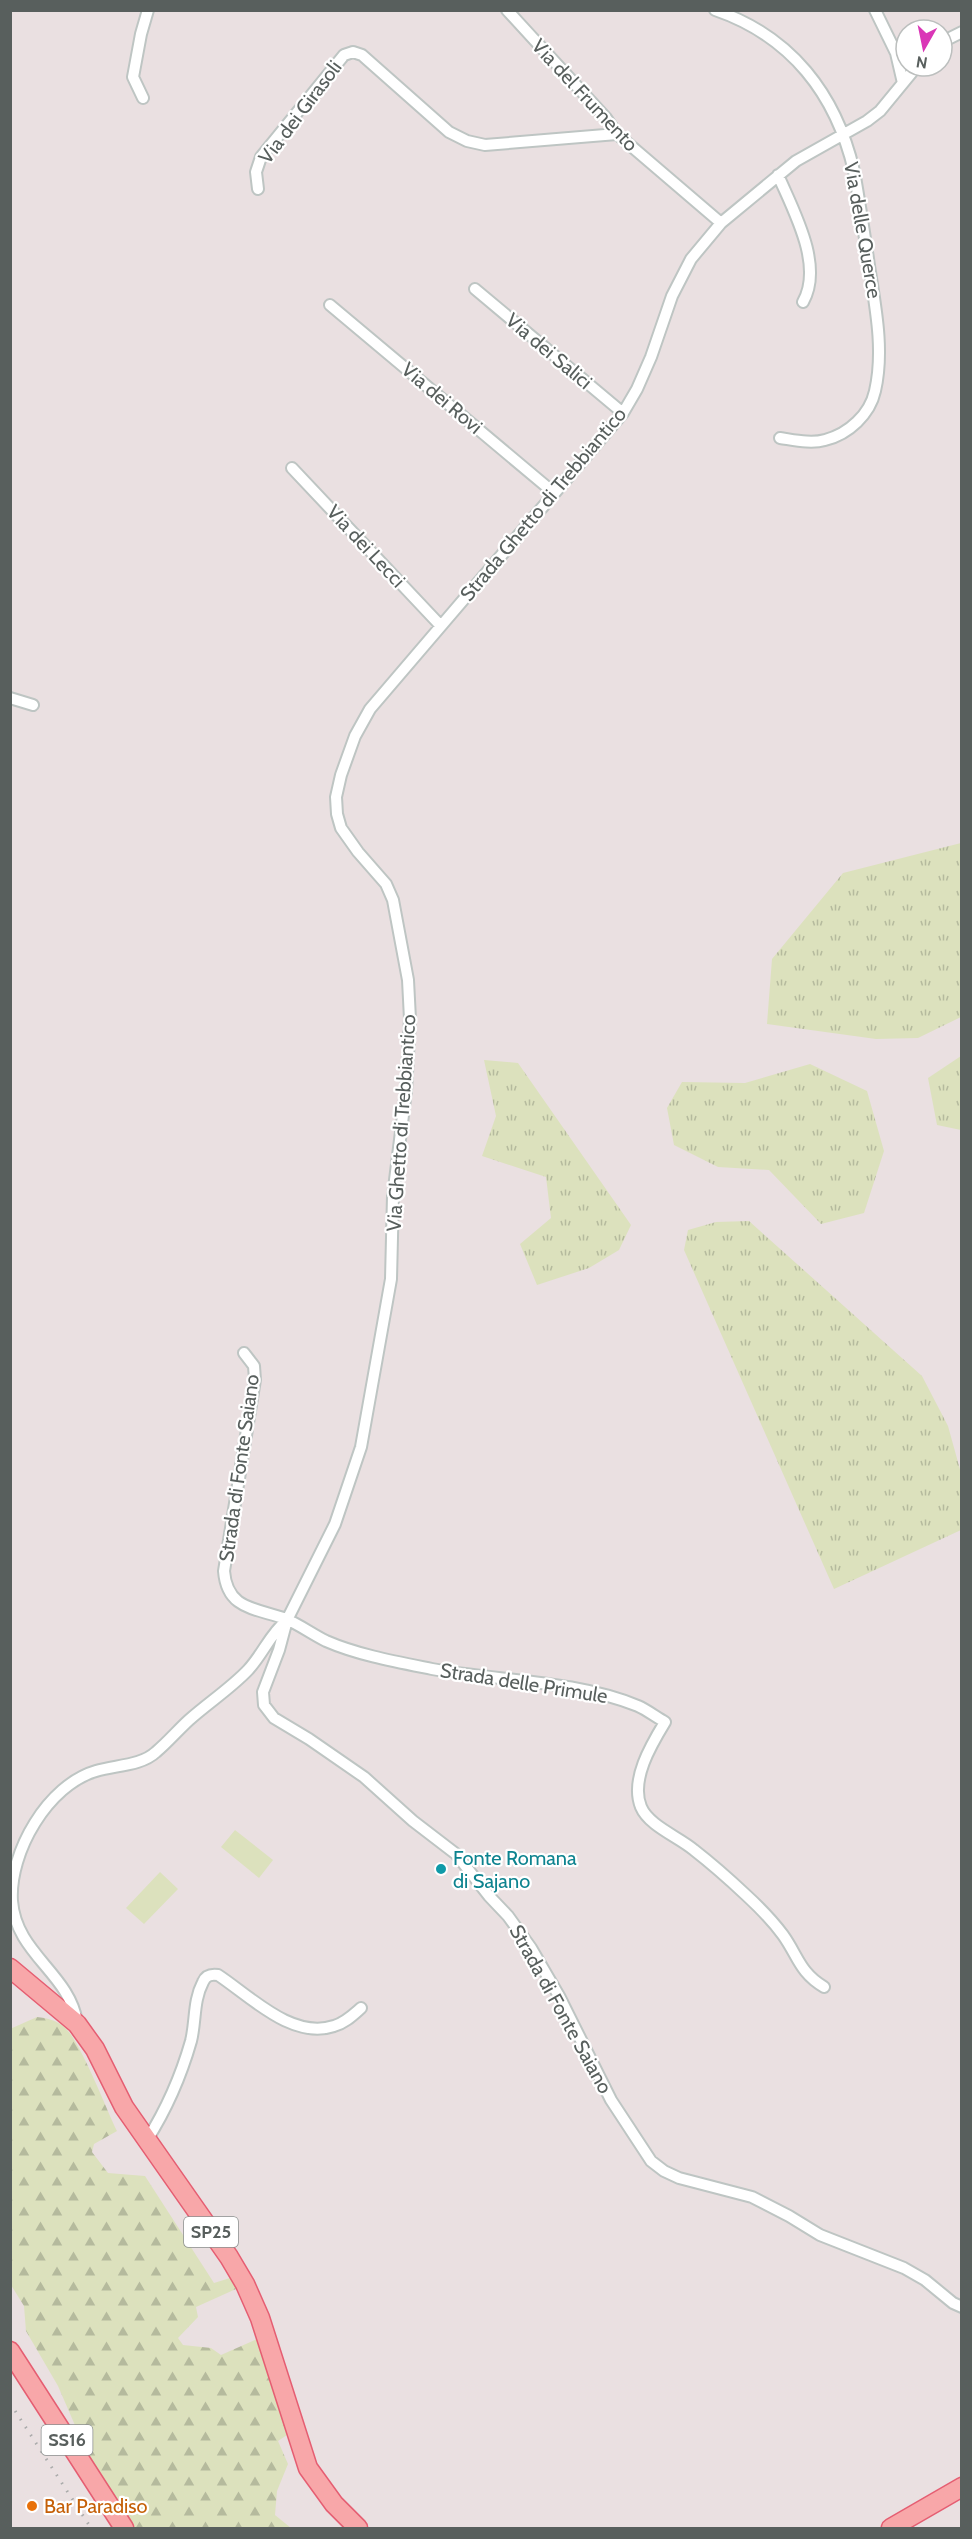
<svg xmlns="http://www.w3.org/2000/svg" width="972" height="2539" font-family="Cabin,sans-serif">
  <style>
    .grass { fill: url(#grass-tufts) }
    .forest { fill: url(#forest-firs) }
    .garden { fill: #dce1bd }
    .lines { fill: none; stroke-linecap: round; stroke-linejoin: round }
    .street-casing { stroke: #bec5c3; stroke-width: 14 }
    .primary-casing { stroke: #e55e72; stroke-width: 21 }
    .street { stroke: #fff; stroke-width: 10 }
    .primary { stroke: #f8a7a9; stroke-width: 18 }
    .rail { stroke: #aaabab; stroke-width: 3; stroke-dasharray: 1.5 8; stroke-linecap: butt }
    .culture-dot { fill: #0f9aa8; stroke: #fff; stroke-width: 2 }
    .food-dot { fill: #e8710a; stroke: #fff; stroke-width: 2 }
    .labels { text-anchor: middle; stroke-width: 4.5; stroke-linejoin: round; paint-order: stroke }
    .shield { fill: #fff; stroke: #8a8f8e; stroke-width: 1.5 }
    .shield-label { font-size: 18px; font-weight: bold; fill: #585f5d }
    .street-label { font-size: 20px; fill: #585f5d; stroke: #fff }
    .culture-label { font-size: 20px; fill: #0d838f; stroke: #fff; text-anchor: start }
    .food-label { font-size: 20px; fill: #c56008; stroke: #fff; text-anchor: start }
  </style>
  <defs>
    <pattern id="grass-tufts" width="24" height="20" patternUnits="userSpaceOnUse" patternTransform="scale(1.5)"><rect width="24" height="20" fill="#dce1bd"/><path d="M3 7l-1-3M5 7V3M7 7l1-3M15 17l-1-3M17 17v-4M19 17l1-3" fill="none" stroke="#b5ba9d"/></pattern>
    <pattern id="forest-firs" width="22" height="20" patternUnits="userSpaceOnUse" patternTransform="scale(1.5)"><rect width="22" height="20" fill="#dce1bd"/><path d="M5 1l3.5 6h-7zM16 11l3.5 6h-7z" fill="#b5ba9d"/></pattern>
  </defs>
  <rect width="100%" height="100%" fill="#eae0e1"/>
  <path class="grass" d="M961,843V1017L918,1038L876,1039L767,1024L772,959L843,873Z
    M961,1056V1130L937,1125L928,1078Z
    M484,1060L518,1063L631,1225L619,1250L589,1268L537,1285L520,1244L551,1218L546,1177L482,1156L496,1116Z
    M810,1064L867,1091L884,1151L864,1213L821,1224L769,1170L718,1167L674,1145L667,1108L682,1082L745,1083Z
    M749,1221L922,1376L948,1426L961,1473V1530L834,1589L684,1250L688,1230L716,1222Z"/>
  <path class="forest" d="M37,2017C47,2018 55,2020 63,2026C79,2037 106,2109 117,2131L94,2144L92,2152L108,2173L145,2176L214,2283L230,2278L236,2289L196,2307L198,2317L178,2338L183,2345L211,2348L221,2355L257,2339L287,2435L278,2441L288,2464L277,2491L275,2515L291,2528H133L90,2460L58,2386L26,2331L24,2306L11,2285L10,2029Z"/>
  <path class="garden" d="M235,1830L273,1860L259,1878L221,1847Z
    M160,1872L178,1889L144,1924L126,1908Z"/>
  <g class="lines">
    <g class="street-casing">
      <path id="street" d="M507,10L606,118L617,134L721,223
        M715,10C791,36 836,94 854,171C860,205 865,238 870,272C876,310 884,352 875,391C870,414 849,434 825,440C811,444 794,440 780,438
        M875,10L896,53L903,83
        M942,42L962,32
        M917,66L880,111L867,121L796,161L721,223L691,259L672,296L651,357L637,389L623,413L370,709L355,736L341,775L336,797L337,814L341,828L358,852L386,884L393,900L408,980L410,1019L406,1091L393,1196L391,1279L361,1447L335,1524L287,1620L279,1650L263,1692L264,1705L274,1718L309,1739L364,1777L413,1821L456,1854L489,1896L508,1916L531,1948L559,1996L611,2100L651,2161L664,2171L679,2178L752,2197L789,2216L820,2235L904,2268L925,2280L953,2303L962,2307
        M143,98L133,77L141,34L148,10
        M778,175C793,210 824,265 803,302
        M258,189L256,172L261,157L344,55L353,52L362,55L449,132L467,141L485,145L617,134
        M475,289L623,413
        M330,305L553,492
        M292,468L440,625
        M10,698L33,705
        M244,1353L254,1366L255,1380L224,1571C227,1610 256,1608 286,1619C300,1625 312,1634 326,1641C358,1655 397,1662 432,1669C498,1681 575,1680 638,1706C647,1710 656,1717 665,1722C651,1745 630,1780 641,1807C649,1826 679,1837 694,1850C712,1864 729,1879 746,1895C759,1907 772,1920 783,1935C798,1956 800,1973 824,1987
        M77,2022C69,1973 16,1954 12,1901C9,1852 48,1785 96,1771C115,1765 141,1766 156,1752C168,1742 178,1730 189,1720C208,1703 231,1688 248,1670C263,1654 270,1634 287,1620
        M147,2140C166,2110 181,2076 191,2041C196,2021 193,2001 203,1982C206,1975 211,1974 218,1975C250,1996 292,2040 334,2026C345,2023 353,2015 361,2008"/>
    </g>
    <g class="primary-casing">
      <path id="primary" d="M10,1968L77,2024L95,2049L124,2107L229,2257L245,2284L260,2318L308,2468L334,2504L358,2528
        M10,2351L124,2528
        M891,2528L962,2487"/>
    </g>
    <use href="#street" class="street"/>
    <use href="#primary" class="primary"/>
    <path class="rail" d="M10,2403L91,2528"/>
  </g>
  <circle class="culture-dot" cx="441" cy="1869" r="6"/>
  <circle class="food-dot" cx="32" cy="2506" r="6"/>
  <g class="labels">
    <g class="shield">
      <rect x="184" y="2217" width="54" height="30" rx="4.5"/>
      <rect x="41.5" y="2425" width="51" height="30" rx="4.5"/>
    </g>
    <g class="shield-label">
      <text x="211" y="2238">SP25</text>
      <text x="67" y="2446">SS16</text>
    </g>
    <g class="street-label">
      <text transform="translate(585 95) rotate(47)" y="7">Via del Frumento</text>
      <text transform="translate(300 112) rotate(-53)" y="7">Via dei Girasoli</text>
      <text transform="translate(863 230) rotate(80)" y="7">Via delle Querce</text>
      <text transform="translate(549 351) rotate(40)" y="7">Via dei Salici</text>
      <text transform="translate(442 398) rotate(40)" y="7">Via dei Rovi</text>
      <text transform="translate(543 504) rotate(-50)" y="7">Strada Ghetto di Trebbiantico</text>
      <text transform="translate(366 546) rotate(47)" y="7">Via dei Lecci</text>
      <text transform="translate(401 1123) rotate(-86)" y="7">Via Ghetto di Trebbiantico</text>
      <text transform="translate(239 1468) rotate(-82)" y="7">Strada di Fonte Saiano</text>
      <text transform="translate(524 1683) rotate(9)" y="7">Strada delle Primule</text>
      <text transform="translate(561 2009) rotate(61)" y="7">Strada di Fonte Saiano</text>
    </g>
    <g class="culture-label">
      <text x="453" y="1865">Fonte Romana<tspan x="453" dy="23">di Sajano</tspan></text>
    </g>
    <g class="food-label">
      <text x="44" y="2513">Bar Paradiso</text>
    </g>
  </g>
  <rect width="972" height="2539" fill="none" stroke="#585f5d" stroke-width="24"/>
  <g transform="translate(924 48) rotate(189)"><circle r="28" fill="#ffffff" stroke="#bcbfbe" stroke-width="1.5"/>
  <path d="M0-4.5L10 22L0 15L-10 22Z" fill="#da36b7"/>
  <text y="-9" font-size="16" font-weight="bold" text-anchor="middle" fill="#585f5d">N</text>
  </g>
</svg>
